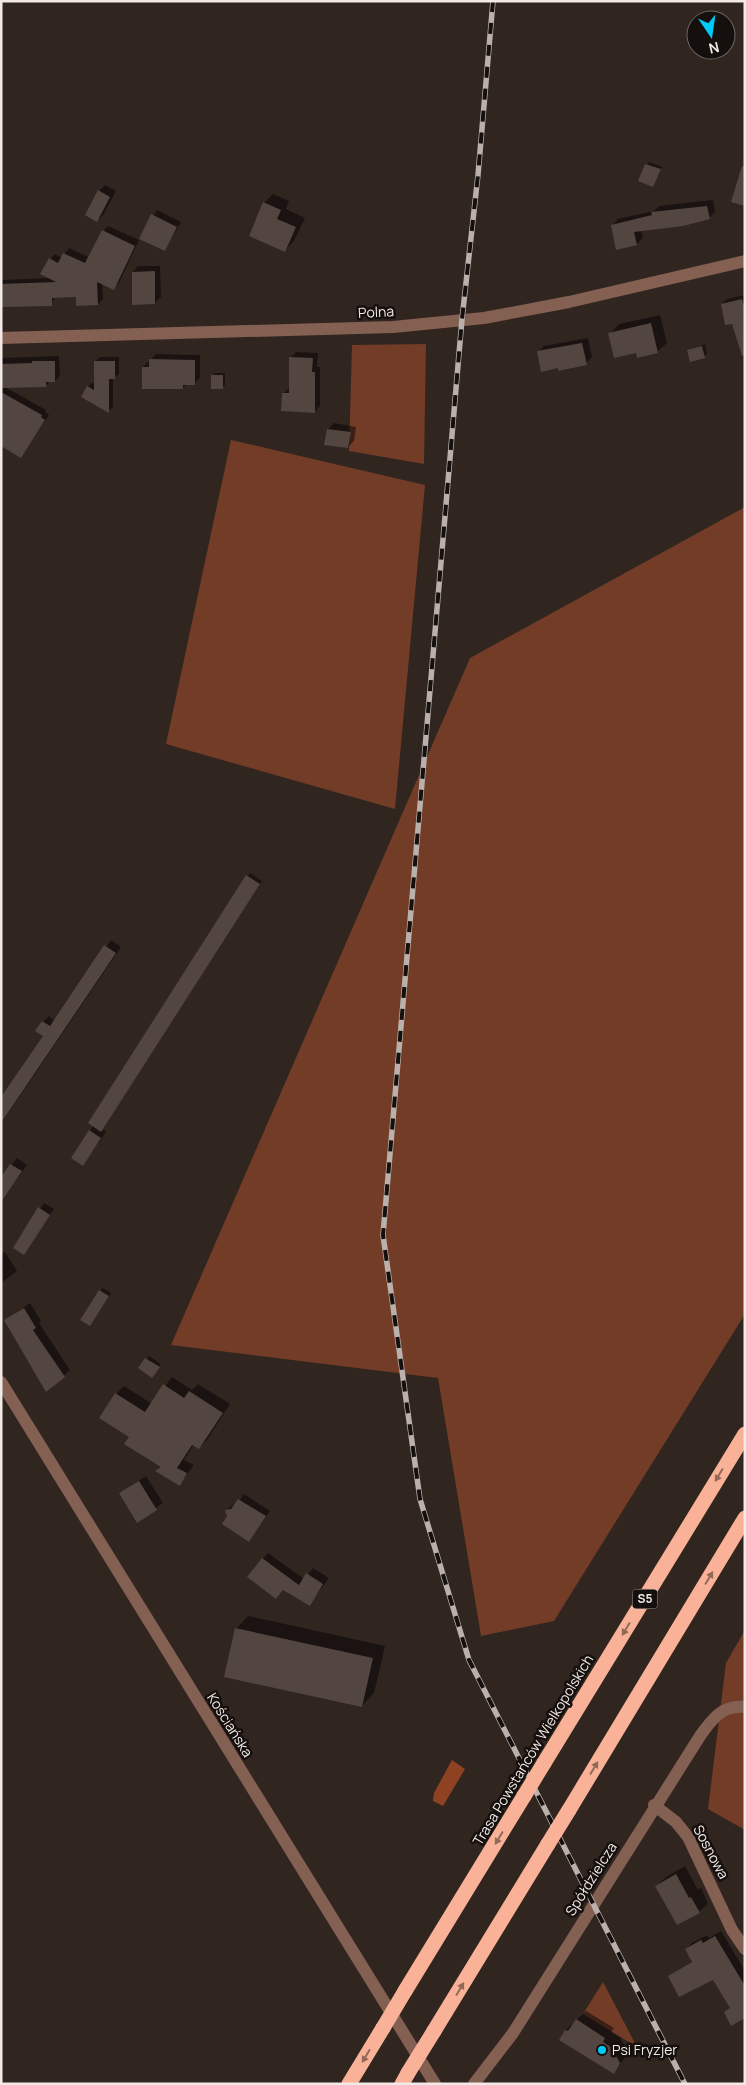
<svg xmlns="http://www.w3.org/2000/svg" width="746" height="2085" font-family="Manrope,sans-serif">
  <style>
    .green { fill: #723c27 }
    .water { fill: #8f4222 }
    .shadow { fill: #0007 }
    .building { fill: #534640 }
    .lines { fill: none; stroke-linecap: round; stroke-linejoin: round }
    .minor { stroke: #846053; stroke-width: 12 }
    .highway { stroke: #f9b297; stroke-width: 15 }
    .rail-casing { stroke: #bab1ac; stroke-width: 5.5 }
    .rail { stroke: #150f0d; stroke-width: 4; stroke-dasharray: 11; stroke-linecap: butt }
    .highway-bridge { stroke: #f9b297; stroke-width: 15 }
    .oneway { fill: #926959 }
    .poi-dot { fill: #00cbf8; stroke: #150f0d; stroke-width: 2 }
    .labels { text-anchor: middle; stroke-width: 5; stroke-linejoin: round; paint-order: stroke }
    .shield { fill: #150f0d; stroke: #b0a8a5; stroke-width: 1 }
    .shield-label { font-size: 12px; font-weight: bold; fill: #f2eae6 }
    .street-label { font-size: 14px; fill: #f2eae6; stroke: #150f0d }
    .poi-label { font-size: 14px; fill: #f2eae6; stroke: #150f0d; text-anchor: start }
  </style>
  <rect width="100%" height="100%" fill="#312520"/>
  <path class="green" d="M426,344L424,464L349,451L352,345Z
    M231,440L425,485L395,809L166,744Z
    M745,507V1314L554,1621L481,1636L438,1378L171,1345L470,658Z
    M745,1630V1830L708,1809L726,1663Z
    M603,1982L637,2047L583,2014Z"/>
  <path class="water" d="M452,1760L465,1769L443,1806L433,1801L434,1793Z"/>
  <path class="shadow" d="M649,162L662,167L653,185L640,180Z
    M105,185L116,191L103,215L97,221L99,191Z
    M273,194L289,201L286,209L305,218L294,241L285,250L264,203Z
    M713,200L715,212L709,218L641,230L643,238L637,244L612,226L618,219L654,211L659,206Z
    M157,210L181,222L165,250L141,238Z
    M108,226L139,240L119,283L113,288L102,283L103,299L98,304L77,296H56L51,304L1,305V280L51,278L50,259L55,254L62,258L69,248L90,258L103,231Z
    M138,266H160L161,297L155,303L133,272Z
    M745,295V353L733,322L722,304L727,299Z
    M660,315L667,343L657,352H637L610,334L619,324Z
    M588,338L592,357L586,363L559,366L538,352L544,346Z
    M705,344L707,354L691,360L688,351Z
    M296,352L318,353L317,367H320V406L315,411L284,393L289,388L290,358Z
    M156,354L200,355V378L194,384H187L183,388L143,367Z
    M59,356L60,376L55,381H50L46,385L5,387L46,410L45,412L49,415L21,457L1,444V358Z
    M100,357H119V374L113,378V407L109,411L88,387L92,383L96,384V361Z
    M215,373H225V385L222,387L212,376Z
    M334,423L356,427L354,441L348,447L328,429Z
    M250,873L262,881L102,1129L106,1132L83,1164L90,1131Z
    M111,940L121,947L1,1124V1099L44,1036L43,1022L49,1016L55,1021Z
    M17,1158L27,1165L7,1192L1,1179Z
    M44,1203L54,1209L23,1253L15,1248Z
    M5,1252L17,1271L1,1283V1254Z
    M103,1288L111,1293L90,1324L100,1291Z
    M30,1303L41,1321L39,1323L70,1370L47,1390L6,1320Z
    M149,1356L161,1364L154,1374L140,1368Z
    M172,1377L192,1390L198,1384L230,1404L207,1440L199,1448L194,1444L184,1460L194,1465L179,1484L131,1436L116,1394L124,1386L152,1404Z
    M146,1476L163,1503L138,1521L121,1493Z
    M244,1494L270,1511L249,1540L229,1516L227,1510L232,1505H236Z
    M268,1553L304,1579L313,1568L329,1578L309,1605L284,1589L276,1598L263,1559Z
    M248,1616L385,1646L374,1693L362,1706L236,1629Z
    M685,1866L698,1890L701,1888L708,1903L699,1912L656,1886L666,1877Z
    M721,1931L745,1971V2016L726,2012L731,2007L714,1978L669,1976L693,1961L686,1949L692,1943L707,1935L709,1938Z
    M586,2011L614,2028L611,2032L620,2038L629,2053L613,2072L566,2030Z"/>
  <path class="building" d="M645,164L661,169L653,187L638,181Z
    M742,166H745V206L731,202Z
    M98,190L110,197L97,222L85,215Z
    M263,202L281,210L277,219L296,227L285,252L249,236Z
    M707,206L710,219L683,226L634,232L637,245L616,250L611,225L652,215L651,212Z
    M151,214L177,227L165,251L139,239Z
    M102,230L135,246L114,290L97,282L98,305L76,306V297L52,298V306L1,307V284L56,282L40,274L49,258L58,263L63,253L85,263Z
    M155,271V304L132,305V272Z
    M742,299L745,310V355L742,356L732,324L725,325L721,304Z
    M651,323L658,353L637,358L636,353L614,358L608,333Z
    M582,343L587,365L558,371V368L541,372L537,351Z
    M702,346L705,358L690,362L687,350Z
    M289,357L313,358L312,372H315V413L281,411L282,393H289Z
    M149,359L195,360V385H183V389H142V367H149Z
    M32,361H55V382H46V387L1,388V364L32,363Z
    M94,361H115V379H109V413L81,397L87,386L94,390Z
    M211,375H223V389H211Z
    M1,392L42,415L41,417L45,420L21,458L1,446Z
    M327,429L351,432L348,448L324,445Z
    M246,875L260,884L101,1132L88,1123Z
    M104,945L116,953L1,1123V1097L43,1036L35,1031L42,1021L50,1026Z
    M89,1130L101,1138L83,1166L71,1158Z
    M10,1164L22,1171L1,1202V1177Z
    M38,1207L50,1215L24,1255L13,1248Z
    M99,1290L109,1296L90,1326L80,1320Z
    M24,1308L36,1328L33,1330L65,1377L46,1392L4,1320Z
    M145,1358L160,1367L152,1378L138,1368Z
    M163,1384L184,1398L189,1391L223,1413L199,1449L192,1445L177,1468L187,1473L180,1486L155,1471L161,1467L124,1444L129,1437L99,1418L115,1393L145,1412Z
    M139,1481L157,1510L137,1523L119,1493Z
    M238,1499L266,1516L249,1542L222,1524L227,1516L225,1510L231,1509Z
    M262,1558L299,1585L306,1573L323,1584L310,1606L283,1590L276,1599L247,1577Z
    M235,1628L373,1658L362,1707L224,1677Z
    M676,1874L689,1898L691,1897L700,1913L677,1925L655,1886Z
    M715,1936L745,1986V2018L731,2026L724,2012L730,2008L713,1980L679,1997L668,1976L692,1962L685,1949L701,1940L703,1943Z
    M576,2019L605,2038L603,2042L611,2047L620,2063L614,2074L559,2040L565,2030L568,2031Z"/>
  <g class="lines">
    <path class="minor" d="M1,338L393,327L484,318L569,302L745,261
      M1,1382L435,2084
      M654,1805L676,1822L688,1837L732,1930L745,1949
      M474,2084L513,2033L700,1736C712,1719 722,1705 745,1707"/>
    <path class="highway" d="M544,1763L745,1434
      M569,1810L745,1518
      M405,1991L524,1796
      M434,2031L548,1844
      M349,2084L383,2028
      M402,2084L408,2073"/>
    <g class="rail-casing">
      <path id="rail" d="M493,1L478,175L462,319L383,1235L420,1499L469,1660L685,2084"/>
    </g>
    <use href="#rail" class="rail"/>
    <path class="highway-bridge" d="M524,1796L544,1763
      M548,1844L569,1810
      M383,2028L405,1991
      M408,2073L434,2031"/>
  </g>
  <defs><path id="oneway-solid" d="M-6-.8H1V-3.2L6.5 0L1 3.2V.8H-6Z" transform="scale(1.25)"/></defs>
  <g class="oneway">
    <use href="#oneway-solid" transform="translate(719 1475) rotate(121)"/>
    <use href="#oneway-solid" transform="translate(709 1578) rotate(-59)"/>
    <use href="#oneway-solid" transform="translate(626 1629) rotate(121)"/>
    <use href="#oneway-solid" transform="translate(594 1768) rotate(-59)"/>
    <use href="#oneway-solid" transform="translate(499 1838) rotate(121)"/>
    <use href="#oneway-solid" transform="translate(460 1989) rotate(-59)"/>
    <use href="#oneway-solid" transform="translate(366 2056) rotate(121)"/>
  </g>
  <circle class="poi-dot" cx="602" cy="2050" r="5"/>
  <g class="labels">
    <rect class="shield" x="632.5" y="1589.5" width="25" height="19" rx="4"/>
    <g class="shield-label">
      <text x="645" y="1603">S5</text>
    </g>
    <g class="street-label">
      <text transform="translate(376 312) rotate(-3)" y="5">Polna</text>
      <text transform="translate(230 1725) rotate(58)" y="5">Kościańska</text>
      <text transform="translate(533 1750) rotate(-59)" y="5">Trasa Powstańców Wielkopolskich</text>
      <text transform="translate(711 1852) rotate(62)" y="5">Sosnowa</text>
      <text transform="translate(591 1879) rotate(-58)" y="5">Spółdzielcza</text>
    </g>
    <g class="poi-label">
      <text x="612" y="2055">Psi Fryzjer</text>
    </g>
  </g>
  <rect width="746" height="2085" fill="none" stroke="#f2eae6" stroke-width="5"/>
  <g transform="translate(711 35) rotate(167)"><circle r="24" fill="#150f0d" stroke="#6d6764"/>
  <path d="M0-4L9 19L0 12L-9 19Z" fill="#00cbf8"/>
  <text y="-8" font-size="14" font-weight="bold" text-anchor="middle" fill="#f2eae6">N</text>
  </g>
</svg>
